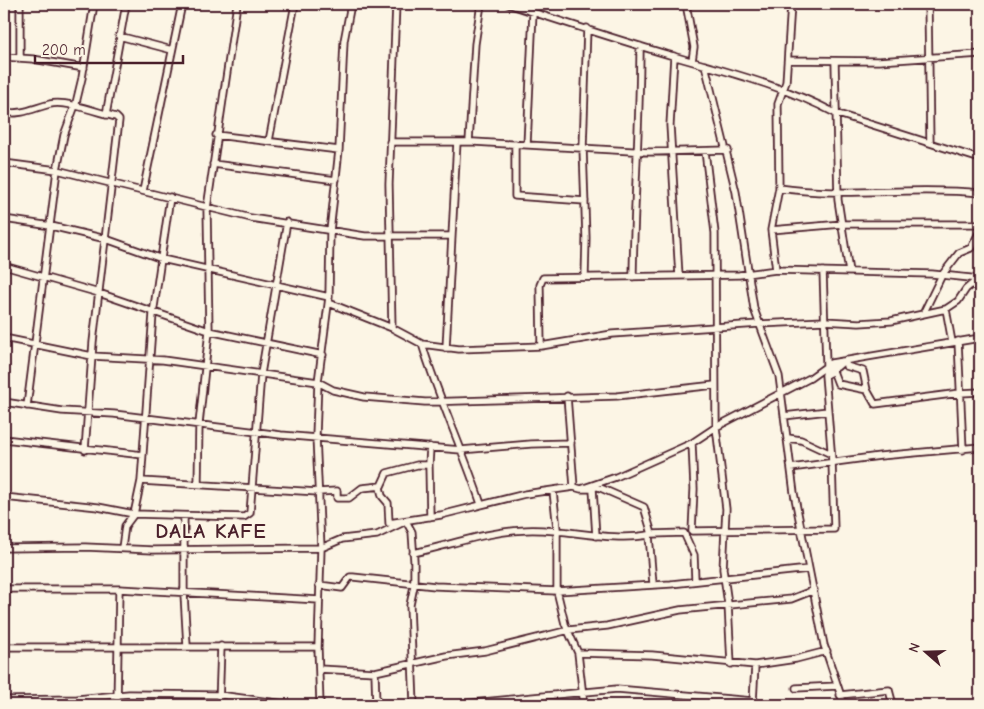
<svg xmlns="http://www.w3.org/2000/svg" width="984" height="709" font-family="'Comic Neue',sans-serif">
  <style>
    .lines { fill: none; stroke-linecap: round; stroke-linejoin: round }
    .street-casing { stroke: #4a1f2b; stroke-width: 9 }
    .street { stroke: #fcf5e5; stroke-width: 5.5 }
    .labels { text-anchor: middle; stroke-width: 5; stroke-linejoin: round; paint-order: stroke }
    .district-label { font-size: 21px; font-weight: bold; letter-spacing: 1px; fill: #4a1f2b; stroke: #fcf5e5 }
  </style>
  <rect width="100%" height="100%" fill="#fcf5e5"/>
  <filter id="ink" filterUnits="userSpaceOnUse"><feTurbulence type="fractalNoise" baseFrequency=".02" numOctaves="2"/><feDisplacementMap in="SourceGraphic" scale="10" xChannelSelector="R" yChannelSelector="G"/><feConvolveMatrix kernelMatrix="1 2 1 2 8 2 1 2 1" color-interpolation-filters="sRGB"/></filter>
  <g filter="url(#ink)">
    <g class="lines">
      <g class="street-casing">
        <path id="street" d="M508,4C563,22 618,40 673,56C728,72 784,86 835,113L980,159
          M686,4L694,47L692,61
          M865,4H927
          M928,4L930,143
          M119,36L172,50
          M674,56L670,125L679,276
          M4,57L33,59L84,68
          M20,58V4
          M789,60L879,61L980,54
          M835,61L838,200L849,272
          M705,65L736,192L754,309L779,376L794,493L824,645L844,705
          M4,113C25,114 31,109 50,104C67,100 99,113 116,117L119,120L93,342L85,450
          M106,115L126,4
          M216,135L339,150
          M269,141L295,4
          M390,142H474L649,152L728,150
          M469,142L475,44L481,4
          M515,144V196L585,201
          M527,145L533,12
          M705,151L715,233L716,427L726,509L723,569L728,604L731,664
          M4,163L57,170L251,218L365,236H450
          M213,164L336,180
          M779,188C845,198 913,186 980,193
          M143,191L182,4
          M4,219L51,226L106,239L162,259L329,297
          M771,230L842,224H980
          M4,266L99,293L209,331L323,355
          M776,270L771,230L779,188L778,104L786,82L791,4
          M823,271L826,365
          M585,277L586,238L583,148L587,28
          M633,277C634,200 640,123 640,46
          M329,303L392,328L422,344L459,349L541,346L612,334L759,324L824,321L859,323L891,321L923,314L942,275L959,253L971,248L980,231
          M946,309L952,342
          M923,314L946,309L958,301L966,289L979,278
          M392,328L389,184L396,4
          M4,338L92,356L163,360L318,382L333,390L364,397L425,402L617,396L715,385
          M958,341L963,450
          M422,344C439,399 463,450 481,504
          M541,346L540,285L543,278L739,275L776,270L932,274L980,279
          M446,348L457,142
          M846,360V366L863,371L867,390L875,404L960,393L980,392
          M827,374L833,371L838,384L867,390
          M567,396L574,487
          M4,402L62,411L114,414L281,435L461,450L531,444L571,443
          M27,406L57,170L64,135L76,103L82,78L94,4
          M784,416L828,411
          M788,438L801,440L831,454
          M4,439L143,455
          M692,443L694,489L692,531L834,529L832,461L825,375L827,369L837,367L844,361
          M429,465L430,517
          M791,468L880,456L980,447
          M141,481L318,492L337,491V498H349L362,488L381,486L387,473L417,465H429L430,447
          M198,484L199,424L209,331L207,208L237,4
          M380,487L382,496L388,503L389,523L441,515L525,494L574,487L581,489L616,477L692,443L716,427L810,378L831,363L980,338
          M582,489H593L596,486L644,507L652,534L684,533L694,555L695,580
          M593,489L596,536
          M553,491L557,529V591L565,624L578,653L584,705
          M4,497L98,507L134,514L244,517L250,513L261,374L287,222
          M184,517V594L187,646
          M406,521L412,532L414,561V586L410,605L414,705
          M4,548L85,547L153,550L321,548L342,539L377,535L402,523
          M122,548L125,526L134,514L141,481L153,314L170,197
          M413,553C450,545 489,531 526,530C568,528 607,542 649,535L653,584
          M319,585L342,588L350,577H353L435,586L557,591L671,584L809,569
          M4,589H119L319,600
          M4,647H318
          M578,653L652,655L755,665L796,659L827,651
          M319,669L375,672L446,656L485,651L569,630L607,626L680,610L791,599L814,590
          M375,672L376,705
          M796,688L837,686
          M840,695L889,690L893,705
          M4,700L77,699L129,694L219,695L292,705
          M753,703L755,665
          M117,705L119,589
          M219,705L221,646
          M320,705L318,647L321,548L316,436L318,382L329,297L330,231L339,150L344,41L351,4
          M451,705L617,689L753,701"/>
      </g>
      <use href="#street" class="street"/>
    </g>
  </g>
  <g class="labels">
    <g class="district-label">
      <text x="211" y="538">DALA KAFE</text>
    </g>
  </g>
  <rect width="984" height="709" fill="none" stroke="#fcf5e5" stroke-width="20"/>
  <rect x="10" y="10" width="964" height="689" fill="none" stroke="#4a1f2b" stroke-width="2" filter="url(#ink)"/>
  <g transform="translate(926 652) rotate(290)" stroke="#fcf5e5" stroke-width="4" paint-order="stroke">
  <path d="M0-4L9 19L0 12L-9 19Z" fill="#4a1f2b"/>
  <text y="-8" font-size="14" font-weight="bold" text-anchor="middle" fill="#4a1f2b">N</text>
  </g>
  <path d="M35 55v8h148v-8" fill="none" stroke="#4a1f2b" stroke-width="2.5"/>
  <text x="42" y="55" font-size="15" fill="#4a1f2b" stroke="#fcf5e5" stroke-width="4" paint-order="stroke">200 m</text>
</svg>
